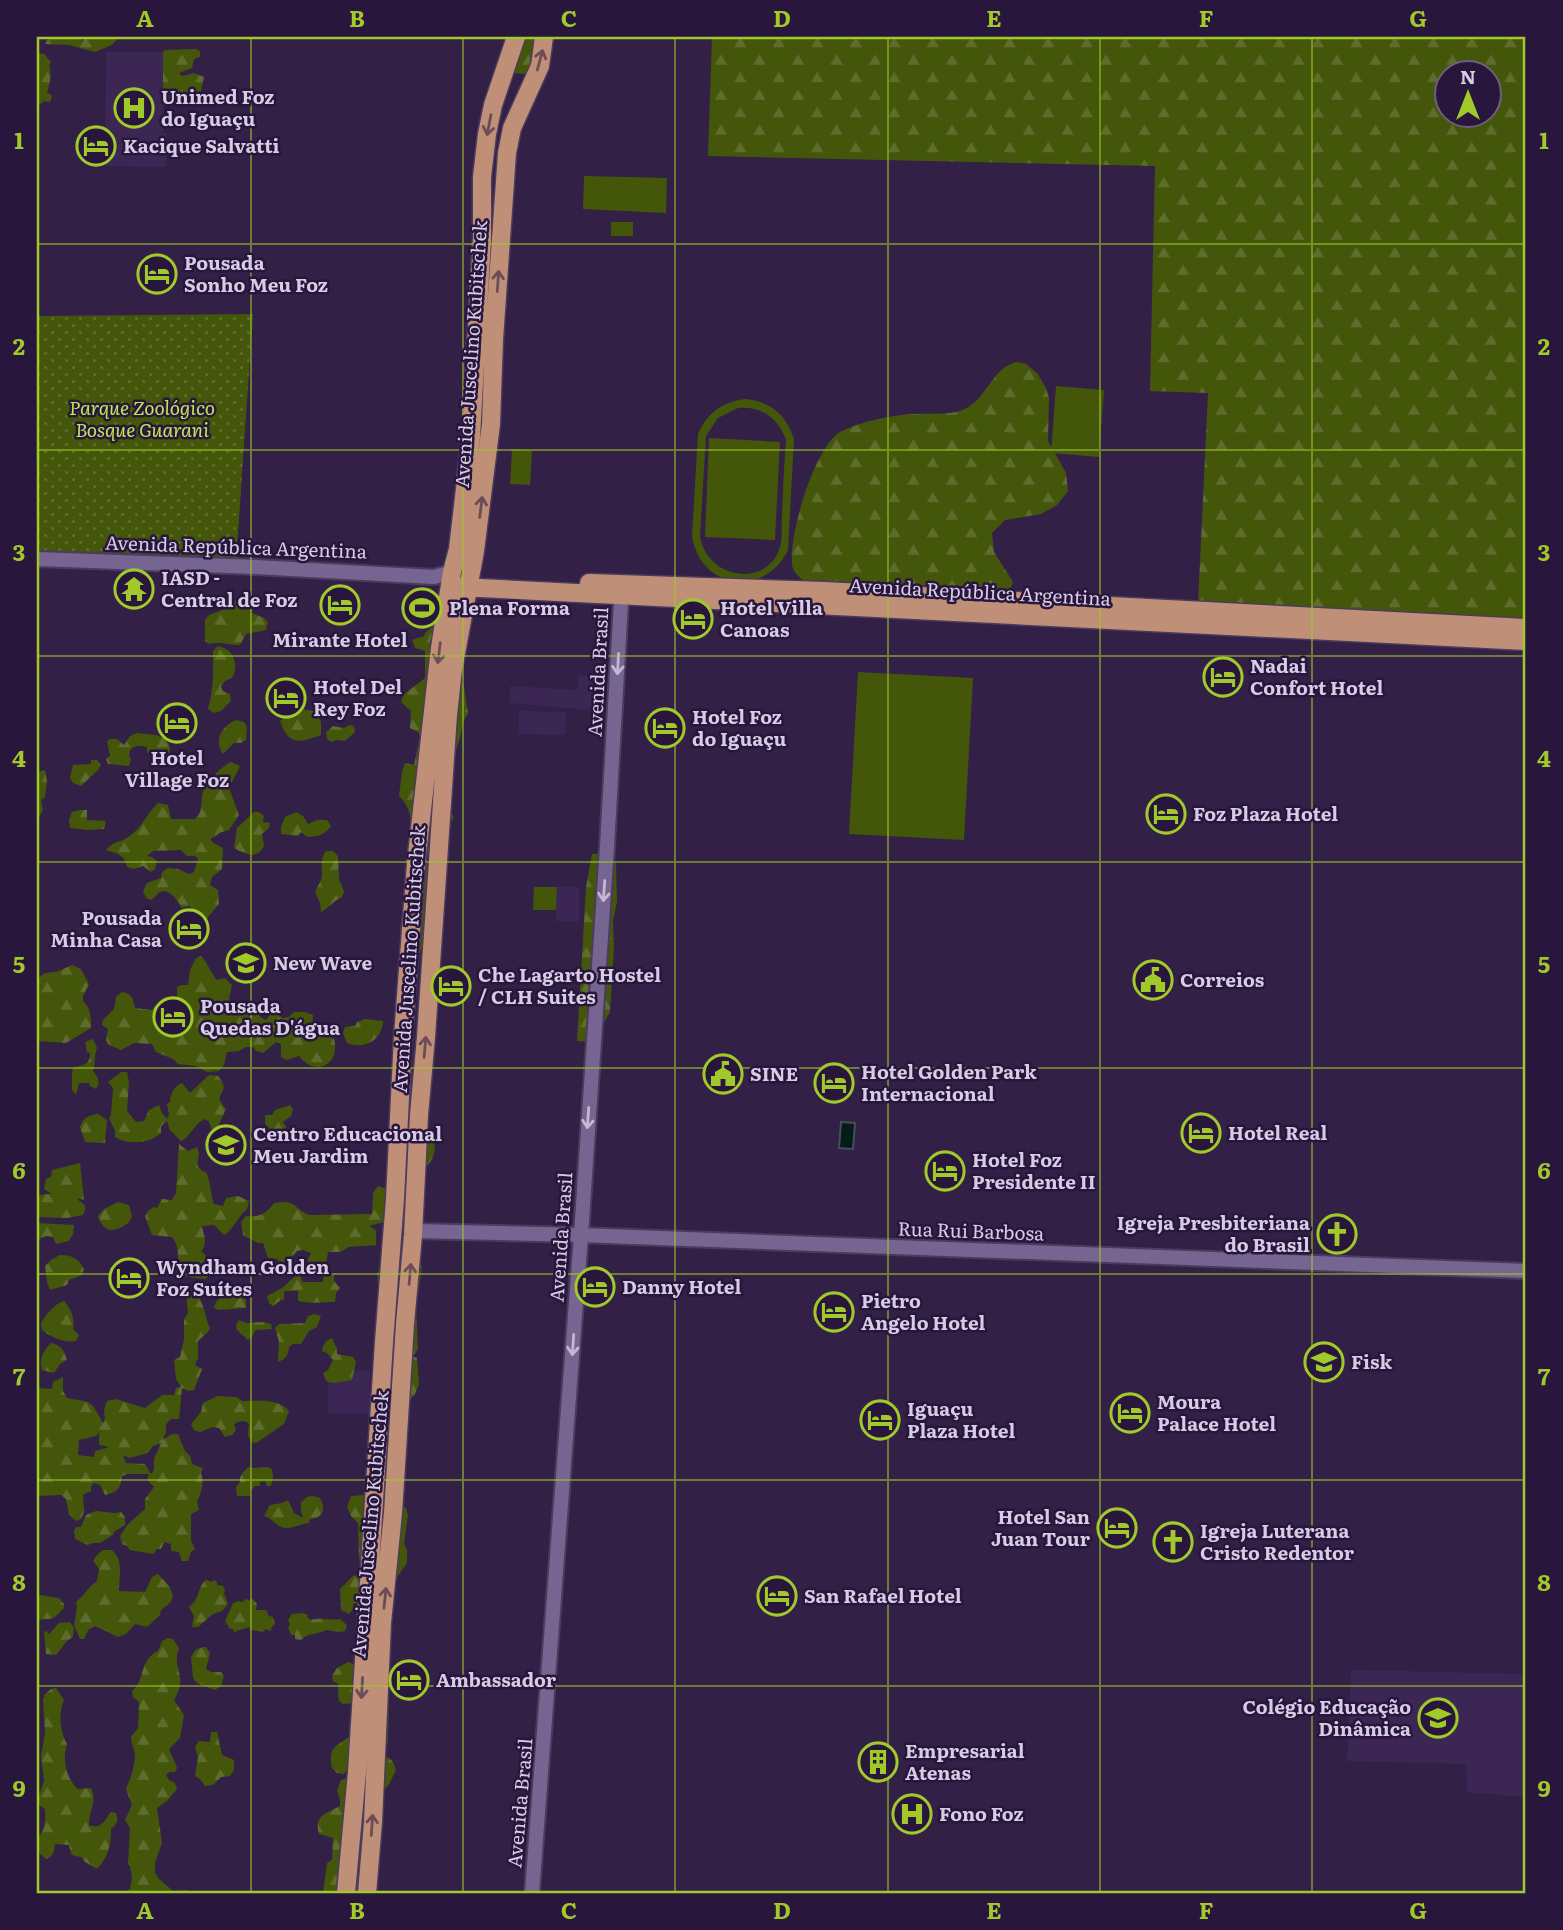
<svg xmlns="http://www.w3.org/2000/svg" width="1563" height="1930" font-family="Literata,serif">
  <style>
    .built { fill: #3c2754 }
    .green { fill: #445609; fill-rule: evenodd }
    .forest { fill: url(#forest-firs); fill-rule: evenodd }
    .park { fill: url(#park-dots) }
    .water { fill: #051b18; stroke: #445056; stroke-width: 2 }
    .lines { fill: none; stroke-linecap: round; stroke-linejoin: round }
    .minor-casing { stroke: #4b3b5c; stroke-width: 18 }
    .major-casing { stroke: #4b3b5c; stroke-width: 21 }
    .minor { stroke: #776591; stroke-width: 14 }
    .major { stroke: #c08f78; stroke-width: 18 }
    .oneway { stroke: #6c4c57 }
    .oneway2 { stroke: #c3b7d4 }
    .grid { fill: none; stroke: #a1c929; stroke-width: 2; stroke-opacity: 0.55 }
    .labels { text-anchor: middle; stroke-width: 5; stroke-linejoin: round; paint-order: stroke }
    .poi-label { font-size: 19px; font-weight: bold; fill: #d6cce5; stroke: #28163c; text-anchor: start }
    .street-label { font-size: 19px; fill: #d6cce5; stroke: #28163c }
    .park-label { font-size: 19px; font-style: italic; fill: #bfe756; stroke: #28163c }
    .neatline { fill: none; stroke: #a1c929; stroke-width: 2.5 }
    .grid-label { font-size: 23px; text-anchor: middle; font-weight: bold; fill: #a1c929 }
  </style>
  <defs>
    <pattern id="forest-firs" width="22" height="20" patternUnits="userSpaceOnUse" patternTransform="scale(1.75)"><rect width="22" height="20" fill="#445609"/><path d="M5 1l3.5 6h-7zM16 11l3.5 6h-7z" fill="#5e6d2d"/></pattern>
    <pattern id="park-dots" width="8" height="8" patternUnits="userSpaceOnUse" patternTransform="scale(1.75)"><rect width="8" height="8" fill="#445609"/><path d="M2 2h.1M6 6h.1" fill="none" stroke="#5e6d2d" stroke-width="1.8" stroke-linecap="round"/></pattern>
  </defs>
  <rect width="100%" height="100%" fill="#322047"/>
  <path class="built" d="M106,52H163V133H167L166,167L105,166Z
    M579,675L596,676L594,710L509,703L510,686L577,690Z
    M519,711L566,712L565,735L519,734Z
    M557,887H579V921H556Z
    M328,1370L370,1371L369,1414L328,1413Z
    M1351,1670L1526,1674V1797L1467,1792L1466,1764L1347,1761Z"/>
  <path class="green" d="M584,176L667,178L666,213L583,209Z
    M633,222V236H611V222Z
    M1056,386L1104,390L1099,457L1051,453Z
    M745,399C770,401 787,415 794,439L788,550C765,598 700,590 692,536L698,434C707,413 722,402 745,399ZM738,408C761,406 779,418 786,440C784,466 783,491 782,517C781,527 783,540 779,550C765,588 707,579 700,536L706,436L718,418Z
    M709,438L780,442L775,540L705,537Z
    M512,449L532,451L530,485L510,484Z
    M858,672L973,678L964,840L849,834Z
    M534,887H557L556,910H533Z"/>
  <path class="forest" d="M49,37H79L83,41L84,37H119L112,45L95,52L69,45L45,44Z
    M511,37H539L541,67L526,74L509,73Z
    M712,37H1526V618L1198,604L1208,393L1150,391L1155,166L708,156ZM1448,74H1490V116H1448Z
    M196,49L200,51V57L194,59L192,68L179,73L182,76L194,73L204,77L200,95H188L175,104L163,106V52L165,50Z
    M37,53L44,54L51,62L49,66C52,73 50,84 47,92L52,96L50,102L44,101L37,107Z
    M1017,362L1026,364L1037,373L1046,388L1049,398L1048,441L1066,473L1068,491L1057,505L1041,514L1005,520L992,533L994,552L1013,582L1010,589L803,580C797,575 792,571 792,563C789,534 815,444 842,431C863,421 891,415 915,414C932,413 951,416 967,408C988,396 993,367 1017,362Z
    M240,597L251,603L252,613L264,618L268,622L266,630L246,634L240,645C229,645 221,641 209,644L205,641V620L209,615L225,609Z
    M438,622L456,677L464,686L468,714C460,724 463,731 459,741C455,754 450,766 453,780C445,793 448,804 454,818L450,822L443,823L436,845L429,853L413,852C406,831 418,814 399,796L402,772L405,763L414,765L420,736L418,732L410,728L411,711L401,702L403,695L425,678V651L415,648L412,640L424,636L425,633Z
    M218,646C233,649 240,664 232,678L225,681L221,687L223,691L230,694L231,701L221,711L214,713L208,709C214,689 213,672 213,651Z
    M296,709L308,710L316,712L321,722V735C299,743 289,746 280,721Z
    M236,720L244,722L247,727L246,740L241,743H234L223,754C213,740 222,726 236,720Z
    M349,725L354,726L355,732L345,741L337,740L331,742L327,739L326,732L333,726L344,728Z
    M137,733C143,734 150,734 155,735C170,738 176,752 162,761L156,759L147,752V747C137,745 130,745 129,756L131,759L129,766L108,764L106,759L110,756L107,741L110,739H117L124,745L130,736Z
    M91,760H97L101,765L98,770L81,786L73,783L70,778L73,765L91,764Z
    M231,762L240,766L229,788L239,815L229,830L219,833L215,837L211,838L212,842L223,848L222,869L212,877L210,885L218,890L219,904L203,923L198,921L199,916L194,914L190,906L182,908C179,903 170,888 160,892C157,894 154,898 151,900L146,898L143,891L147,883L161,878L162,872L168,868L178,869L189,874L194,872L198,859L195,856H187L181,850L153,851L147,856L152,857L157,861L155,869L151,872L143,866L134,869L127,867C124,854 118,854 106,850C114,840 122,843 131,835C142,827 148,812 158,803L168,805L171,819H195C204,811 200,803 203,792C206,782 222,766 231,762Z
    M45,770L47,781L45,797L41,800L43,810L37,821V772Z
    M80,810H87V820L106,821L104,829L88,830L70,828L69,820L72,812Z
    M254,812H259L264,816L263,822L270,823L269,828L262,834L264,846C257,860 245,854 234,848L237,828Z
    M296,812L303,816L308,824C317,820 316,819 327,820L331,826C324,836 318,836 307,837L301,832L298,836L281,834V827L285,817Z
    M326,851H333L338,856L339,879L344,891L342,897C333,901 329,908 321,912L320,903L315,892C317,887 322,880 322,875C322,866 320,859 326,851Z
    M592,854H599L616,863L617,902L613,921L614,947L610,1012L592,1042L577,1041L586,887Z
    M423,856L431,873L426,941L420,952L410,956C395,945 401,923 404,907C406,901 404,896 404,890C404,883 406,874 407,867Z
    M201,956C208,963 210,972 217,980L225,978L232,985L229,998L237,1013L245,1009C258,1012 256,1015 266,1020L272,1012H275L283,1018L289,1017L294,1012H305L313,1015L312,1035L321,1037L327,1035L334,1039C341,1064 316,1078 299,1056L287,1060L281,1057V1044L276,1042L263,1053L256,1051L253,1047H246L239,1051L227,1052L224,1065L219,1071L207,1072L196,1066L178,1064L173,1059L156,1052L152,1044L134,1043L121,1050L109,1045L106,1040L108,1029L102,1025L103,1020L114,1009L116,997L122,992C133,994 133,999 135,1008L152,1010L155,1006H164V1017H177V987L181,985H188L190,970L196,958Z
    M72,965L81,969L89,984L83,996V1001C91,1009 91,1017 91,1028L66,1043L37,1041V984C40,973 44,973 55,972C60,971 67,967 72,965Z
    M365,1019L383,1021C382,1040 365,1050 347,1043L343,1033L345,1027L355,1026L357,1022Z
    M93,1039L97,1048C93,1058 96,1063 93,1071C98,1077 101,1082 96,1089L90,1086L89,1083H79L76,1095L72,1090V1074L73,1068C82,1065 90,1066 90,1053L87,1052L85,1042Z
    M121,1072H127L129,1082L127,1111L136,1122L144,1121L149,1110L159,1105L162,1113L167,1119L169,1115L167,1104L170,1102C170,1095 174,1086 182,1083L189,1092H191L209,1075L218,1076C234,1095 209,1091 226,1109L218,1127L212,1130L209,1122L205,1119C194,1123 191,1137 181,1141L170,1130L167,1121L161,1126V1133C149,1144 128,1145 115,1137V1131L109,1118L111,1115L113,1088L108,1082Z
    M290,1105L293,1109L291,1116L283,1122L286,1127L283,1132L278,1133L276,1129H270L265,1124V1115H272L275,1110Z
    M98,1114L107,1120L105,1143L85,1142L80,1127C84,1117 87,1116 98,1114Z
    M399,1120L412,1121L424,1132L433,1133C442,1169 416,1173 389,1184C381,1167 394,1139 399,1120Z
    M179,1144L188,1151L197,1147L199,1154L197,1165L202,1171L206,1172C211,1182 210,1193 214,1204L223,1206L226,1198L238,1196L249,1201L247,1209C238,1216 234,1229 224,1235L214,1225L202,1226C204,1236 208,1242 201,1252L205,1254L210,1274L206,1279L194,1278L177,1274C177,1260 181,1248 172,1237L152,1235L145,1216L148,1211L154,1207L157,1208L162,1199L172,1200L176,1193Z
    M80,1163L84,1200L77,1198C82,1206 89,1202 83,1215L67,1218L37,1217V1196L45,1194H52L44,1189L46,1179L51,1177L52,1170Z
    M378,1186L390,1190L389,1217L384,1222L369,1226L376,1230V1245L348,1247C342,1253 336,1252 328,1252L326,1265L320,1274L309,1267L308,1259L311,1253L303,1250L297,1251L289,1261L280,1263L277,1259L268,1258L263,1243H258L243,1235L241,1222L246,1216C260,1217 266,1214 274,1203C298,1200 291,1207 309,1215L372,1214L373,1193Z
    M118,1202L129,1205L132,1216C129,1224 127,1224 120,1228C108,1233 102,1228 98,1216L104,1209Z
    M401,1220L413,1228L402,1258L398,1262L402,1269L414,1263L422,1266L416,1311L418,1349L414,1355H408L417,1358L419,1384L415,1394L399,1414L394,1432L382,1434L371,1428L373,1395L388,1350H394L389,1340L398,1322L383,1290L378,1284L377,1274Z
    M37,1223L74,1225L73,1234L69,1241L56,1244L53,1237L46,1236L37,1240Z
    M60,1255C72,1255 79,1259 84,1269L82,1275L69,1280L67,1285L50,1290L47,1282L45,1266L51,1260Z
    M300,1272L302,1282H323V1272L326,1275H334V1281L340,1288L336,1293L335,1302C323,1302 311,1304 298,1301V1291H284V1300H281L273,1306L269,1303L267,1296L282,1288Z
    M191,1290H197L202,1294L200,1300C206,1309 205,1319 210,1328L208,1332L198,1341V1358L195,1365L202,1369L194,1390L189,1391L182,1388L179,1419H171L166,1424V1433L162,1440L172,1434H178L185,1451L190,1456L192,1464L203,1468L201,1473C204,1481 202,1493 197,1501L199,1510L191,1514V1540L195,1549L191,1552L188,1561H182L179,1552L171,1551V1544L164,1542L161,1549H157L153,1554L130,1550L127,1546L122,1544L120,1536L128,1524L145,1509V1499L154,1487L147,1480L149,1474H127L122,1476C120,1489 118,1492 105,1495L100,1485L94,1483L91,1486V1492H88L83,1495L84,1512L81,1519L76,1521L69,1515L66,1499L61,1495L37,1496V1388L52,1389L53,1382L63,1377V1391L67,1398C93,1403 90,1399 103,1423L105,1420L104,1410L107,1401L116,1399L145,1408L162,1395H174L176,1388L181,1387L176,1379L174,1360L180,1357L184,1339V1320L188,1313L186,1294ZM99,1432V1445L109,1447L95,1451L94,1457L78,1455L79,1440L96,1436ZM161,1443L154,1459V1470L151,1474L145,1464L126,1463L123,1455L129,1458L148,1453L153,1446Z
    M227,1295L241,1296L246,1300V1308L219,1310L214,1308C216,1299 219,1299 227,1295Z
    M64,1301C71,1309 75,1318 73,1329L79,1335L76,1341C64,1343 52,1338 42,1330L41,1323C46,1315 54,1304 64,1301Z
    M314,1314L321,1316L317,1327L309,1331L301,1344H293L289,1347C288,1356 286,1359 278,1362L279,1342L275,1328L279,1324L305,1323L308,1316Z
    M239,1320L247,1323L263,1322L271,1324L272,1329L256,1330L251,1338L248,1340L237,1330L236,1325Z
    M332,1338L337,1349V1354L353,1357L356,1362L352,1380L334,1383L326,1381L323,1373L328,1370L333,1360L327,1353L322,1351C323,1344 325,1341 332,1338Z
    M51,1343C62,1345 64,1351 67,1360L60,1364L54,1373L42,1370C39,1359 43,1351 51,1343Z
    M218,1396L237,1397L242,1401C257,1401 279,1398 289,1411L284,1424L256,1443L251,1442L248,1435L249,1424C246,1420 239,1421 234,1424L236,1430L232,1435L225,1437L219,1428L213,1427L200,1432L194,1430L191,1424L201,1412L203,1403Z
    M249,1467C257,1470 265,1464 272,1469L273,1476L271,1486H267L265,1481L260,1482V1486H255L250,1491V1496H237L236,1487L240,1482C239,1475 244,1471 249,1467Z
    M364,1495L375,1502L383,1514L387,1510L401,1505L406,1508L408,1515L404,1544L407,1550V1563L385,1594L359,1558L358,1523L351,1516L347,1507L351,1496Z
    M313,1496L320,1498C324,1504 325,1513 318,1517C315,1519 312,1518 309,1520L310,1523C302,1523 292,1529 285,1528C276,1527 273,1518 264,1516L270,1505L282,1503L288,1500L294,1513L303,1518L301,1511V1502L307,1497Z
    M96,1511L115,1513L121,1512L125,1517V1525L114,1532L113,1535L100,1543H93L88,1545L75,1539L74,1531L76,1527H81L86,1515Z
    M103,1550H112C124,1560 119,1577 119,1591L145,1592L152,1577L158,1574L170,1587L173,1597L170,1603L161,1610L160,1615L147,1627L135,1624L126,1634L118,1637L95,1626L88,1630L84,1639H80L74,1625L77,1608L76,1602C84,1596 88,1587 97,1581L99,1569L93,1561L96,1556Z
    M362,1574L360,1602L353,1604V1609L349,1614L341,1610L340,1589L353,1576Z
    M206,1580L212,1582L214,1580L217,1582V1585L223,1586L225,1589L224,1593L228,1604L222,1611L213,1614L198,1627H192L194,1616L189,1607C200,1600 197,1587 206,1580Z
    M40,1595L59,1598L64,1604V1608C50,1623 55,1617 37,1620V1596Z
    M252,1598L257,1604L256,1610H266L269,1616L273,1617L275,1624L271,1628V1631L265,1629L264,1632L252,1630L249,1627L234,1632L233,1629H230L225,1621L233,1603L238,1601L242,1602L247,1599L250,1601Z
    M303,1613L308,1615L307,1617L311,1620C321,1617 330,1621 340,1619L347,1625L345,1631L341,1632L326,1630C318,1635 308,1632 301,1640L295,1639V1635H291L288,1627L290,1624L288,1620L292,1614Z
    M70,1622L74,1628L73,1637L67,1641L56,1655L46,1654L44,1632L46,1631L49,1634L59,1623Z
    M168,1638L173,1639L179,1648C171,1669 189,1675 174,1700L184,1715L180,1738L169,1749C171,1756 175,1760 177,1768L175,1772H170L166,1775L169,1780L175,1783L177,1789L167,1801L157,1808L162,1843L155,1863V1872L158,1878L173,1891L186,1890L191,1893H123L130,1889L132,1877L130,1866L128,1864L130,1828L125,1820C135,1798 132,1810 126,1788C131,1780 135,1763 135,1754C134,1747 131,1744 131,1737L138,1728L139,1702L133,1697L132,1691C146,1680 138,1661 158,1651L162,1641Z
    M203,1647H206L210,1653L206,1669L211,1672H221L224,1676L221,1686L215,1690L197,1683L193,1678L191,1657L195,1650Z
    M348,1662L356,1665L355,1703L343,1704L339,1701C337,1695 339,1690 338,1684L333,1681L332,1676L337,1668Z
    M388,1683L389,1686L388,1741L385,1752L360,1765C370,1766 379,1761 388,1757L393,1762L396,1770L388,1786L376,1796L364,1838L357,1851L362,1871L359,1886L344,1893H323L327,1863L332,1860L333,1838L319,1834C313,1815 328,1813 340,1806V1799L337,1791L341,1780L349,1777V1770L343,1774L337,1773L332,1768C328,1749 334,1747 349,1737L350,1717H354Z
    M56,1688L64,1700C58,1713 60,1732 67,1744C62,1759 66,1779 78,1789L91,1788C98,1803 88,1812 89,1825C101,1830 104,1821 111,1812L116,1813C119,1821 117,1824 111,1829C111,1845 108,1858 97,1869L85,1862L81,1857L75,1856L71,1854L69,1845L55,1844C54,1851 54,1856 46,1859L37,1851V1838C45,1833 46,1818 45,1809L39,1805L37,1801L44,1781L41,1756L45,1733L43,1700L45,1694L51,1689Z
    M211,1732H217L222,1755L234,1760V1770L230,1776L221,1777L213,1785L205,1786L201,1780L195,1776L198,1757L195,1747L199,1741L210,1742Z"/>
  <path class="park" d="M253,314L236,562L37,554V316Z"/>
  <path class="water" d="M841,1122L855,1123L853,1149L839,1148Z"/>
  <g class="lines">
    <g class="minor-casing">
      <path id="minor" d="M37,559L256,567L434,577L452,572
        M414,1231L581,1235L1526,1271
        M532,1893L581,1235L607,847L622,585"/>
    </g>
    <g class="major-casing">
      <path id="major" d="M589,583L824,591L1526,628
        M460,587L1526,641
        M346,1893L357,1772L384,1342L395,1199L403,1036L416,864L440,648L452,572L458,549L471,437L482,239V177L487,134L493,105L516,37
        M367,1893L373,1822L382,1623L393,1513L405,1324L413,1235L419,1115L426,1037L448,715L453,669L475,551L491,424L494,339L507,153L512,128L540,66L544,37"/>
    </g>
    <use href="#minor" class="minor"/>
    <use href="#major" class="major"/>
  </g>
  <defs><path id="oneway-shaft" d="M-6 0H5M1.5-3L5.5 0L1.5 3" fill="none" stroke-width="1.6" stroke-linecap="round" stroke-linejoin="round" transform="scale(1.75)"/></defs>
  <g class="oneway">
    <use href="#oneway-shaft" transform="translate(540 60) rotate(-75)"/>
    <use href="#oneway-shaft" transform="translate(489 125) rotate(101)"/>
    <use href="#oneway-shaft" transform="translate(498 281) rotate(-86)"/>
    <use href="#oneway-shaft" transform="translate(481 507) rotate(-83)"/>
    <use href="#oneway-shaft" transform="translate(439 653) rotate(97)"/>
    <use href="#oneway-shaft" transform="translate(425 1047) rotate(-85)"/>
    <use href="#oneway-shaft" transform="translate(410 1274) rotate(-85)"/>
    <use href="#oneway-shaft" transform="translate(385 1598) rotate(-84)"/>
    <use href="#oneway-shaft" transform="translate(362 1688) rotate(93)"/>
    <use href="#oneway-shaft" transform="translate(372 1825) rotate(-86)"/>
  </g>
  <g class="oneway2">
    <use href="#oneway-shaft" transform="translate(618 664) rotate(93)"/>
    <use href="#oneway-shaft" transform="translate(604 891) rotate(94)"/>
    <use href="#oneway-shaft" transform="translate(588 1118) rotate(94)"/>
    <use href="#oneway-shaft" transform="translate(573 1345) rotate(94)"/>
  </g>
  <path class="grid" d="M251,37V1893M463,37V1893M675,37V1893M888,37V1893M1100,37V1893M1312,37V1893M37,244H1526M37,450H1526M37,656H1526M37,862H1526M37,1068H1526M37,1274H1526M37,1480H1526M37,1686H1526"/>
  <defs>
    <g id="hospital-ring" transform="scale(2.0125)"><circle r="9.5" fill="#28163c" stroke="#a1c929" stroke-width="1.5"/><path d="M-5-5h3v3.5h4V-5h3V5h-3V1.5h-4V5h-3Z" fill="#a1c929"/></g>
    <g id="hotel-ring" transform="scale(2.0125)"><circle r="9.5" fill="#28163c" stroke="#a1c929" stroke-width="1.5"/><path d="M-6-4.5h1.5V1H6V5H4.5V3h-9V5H-6ZM-4 0a1.8 1.8 0 1 1 3.6 0ZM.5 0V-2.5h3Q6-2.5 6 0Z" fill="#a1c929"/></g>
    <g id="temple-ring" transform="scale(2.0125)"><circle r="9.5" fill="#28163c" stroke="#a1c929" stroke-width="1.5"/><path d="M0-6L5-2H3V0L6.5 2.5H4V6H1.5V3h-3V6H-4V2.5H-6.5L-3 0V-2H-5Z" fill="#a1c929"/></g>
    <g id="stadium-ring" transform="scale(2.0125)"><circle r="9.5" fill="#28163c" stroke="#a1c929" stroke-width="1.5"/><path d="M0-5a6.5 5 0 1 0 0 10a6.5 5 0 1 0 0-10ZM-3.5-1.8h7v3.6h-7Z" fill="#a1c929"/></g>
    <g id="school-ring" transform="scale(2.0125)"><circle r="9.5" fill="#28163c" stroke="#a1c929" stroke-width="1.5"/><path d="M0-5L7-2L0 1L-7-2ZM-4 1L0 2.5L4 1V4Q0 6-4 4Z" fill="#a1c929"/></g>
    <g id="civic-ring" transform="scale(2.0125)"><circle r="9.5" fill="#28163c" stroke="#a1c929" stroke-width="1.5"/><path d="M-.6-6.5H3V-4.5H.6V-3L4-1V1h2V6H-6V1h2V-1L-.6-3ZM-1.2 2.5V6h2.4V2.5Z" fill="#a1c929"/></g>
    <g id="church-ring" transform="scale(2.0125)"><circle r="9.5" fill="#28163c" stroke="#a1c929" stroke-width="1.5"/><path d="M-1.2-6h2.4v3.5h3.3v2.4h-3.3V6h-2.4V-.1h-3.3v-2.4h3.3Z" fill="#a1c929"/></g>
    <g id="building-ring" transform="scale(2.0125)"><circle r="9.5" fill="#28163c" stroke="#a1c929" stroke-width="1.5"/><path d="M-4-6H4V6H1V3H-1V6H-4ZM-2.5-4.3h1.7v1.8h-1.7ZM.8-4.3h1.7v1.8H.8ZM-2.5-1h1.7V.8h-1.7ZM.8-1h1.7V.8H.8Z" fill="#a1c929"/></g>
  </defs>
  <g fill-rule="evenodd">
    <use href="#hospital-ring" x="134" y="108"/>
    <use href="#hotel-ring" x="96" y="146"/>
    <use href="#hotel-ring" x="157" y="274"/>
    <use href="#temple-ring" x="134" y="589"/>
    <use href="#hotel-ring" x="340" y="605"/>
    <use href="#stadium-ring" x="422" y="608"/>
    <use href="#hotel-ring" x="693" y="619"/>
    <use href="#hotel-ring" x="1223" y="677"/>
    <use href="#hotel-ring" x="286" y="698"/>
    <use href="#hotel-ring" x="177" y="723"/>
    <use href="#hotel-ring" x="665" y="728"/>
    <use href="#hotel-ring" x="1166" y="814"/>
    <use href="#hotel-ring" x="189" y="929"/>
    <use href="#school-ring" x="246" y="963"/>
    <use href="#civic-ring" x="1153" y="980"/>
    <use href="#hotel-ring" x="451" y="986"/>
    <use href="#hotel-ring" x="173" y="1017"/>
    <use href="#civic-ring" x="723" y="1074"/>
    <use href="#hotel-ring" x="834" y="1083"/>
    <use href="#hotel-ring" x="1201" y="1133"/>
    <use href="#school-ring" x="226" y="1145"/>
    <use href="#hotel-ring" x="945" y="1171"/>
    <use href="#church-ring" x="1337" y="1234"/>
    <use href="#hotel-ring" x="129" y="1278"/>
    <use href="#hotel-ring" x="595" y="1287"/>
    <use href="#hotel-ring" x="834" y="1312"/>
    <use href="#school-ring" x="1324" y="1362"/>
    <use href="#hotel-ring" x="1130" y="1413"/>
    <use href="#hotel-ring" x="880" y="1420"/>
    <use href="#hotel-ring" x="1117" y="1528"/>
    <use href="#church-ring" x="1173" y="1542"/>
    <use href="#hotel-ring" x="777" y="1596"/>
    <use href="#hotel-ring" x="409" y="1680"/>
    <use href="#school-ring" x="1438" y="1718"/>
    <use href="#building-ring" x="878" y="1762"/>
    <use href="#hospital-ring" x="912" y="1814"/>
  </g>
  <g class="labels">
    <g class="poi-label">
      <text x="161" y="104">Unimed Foz<tspan x="161" dy="22">do Iguaçu</tspan></text>
      <text x="123" y="153">Kacique Salvatti</text>
      <text x="184" y="270">Pousada<tspan x="184" dy="22">Sonho Meu Foz</tspan></text>
      <text x="161" y="585">IASD -<tspan x="161" dy="22">Central de Foz</tspan></text>
      <text x="449" y="615">Plena Forma</text>
      <text x="720" y="615">Hotel Villa<tspan x="720" dy="22">Canoas</tspan></text>
      <text x="340" y="647" text-anchor="middle">Mirante Hotel</text>
      <text x="1250" y="673">Nadai<tspan x="1250" dy="22">Confort Hotel</tspan></text>
      <text x="313" y="694">Hotel Del<tspan x="313" dy="22">Rey Foz</tspan></text>
      <text x="692" y="724">Hotel Foz<tspan x="692" dy="22">do Iguaçu</tspan></text>
      <text x="177" y="765" text-anchor="middle">Hotel<tspan x="177" dy="22">Village Foz</tspan></text>
      <text x="1193" y="821">Foz Plaza Hotel</text>
      <text x="162" y="925" text-anchor="end">Pousada<tspan x="162" dy="22">Minha Casa</tspan></text>
      <text x="273" y="970">New Wave</text>
      <text x="478" y="982">Che Lagarto Hostel<tspan x="478" dy="22">/ CLH Suites</tspan></text>
      <text x="1180" y="987">Correios</text>
      <text x="200" y="1013">Pousada<tspan x="200" dy="22">Quedas D'água</tspan></text>
      <text x="861" y="1079">Hotel Golden Park<tspan x="861" dy="22">Internacional</tspan></text>
      <text x="750" y="1081">SINE</text>
      <text x="1228" y="1140">Hotel Real</text>
      <text x="253" y="1141">Centro Educacional<tspan x="253" dy="22">Meu Jardim</tspan></text>
      <text x="972" y="1167">Hotel Foz<tspan x="972" dy="22">Presidente II</tspan></text>
      <text x="1310" y="1230" text-anchor="end">Igreja Presbiteriana<tspan x="1310" dy="22">do Brasil</tspan></text>
      <text x="156" y="1274">Wyndham Golden<tspan x="156" dy="22">Foz Suítes</tspan></text>
      <text x="622" y="1294">Danny Hotel</text>
      <text x="861" y="1308">Pietro<tspan x="861" dy="22">Angelo Hotel</tspan></text>
      <text x="1351" y="1369">Fisk</text>
      <text x="1157" y="1409">Moura<tspan x="1157" dy="22">Palace Hotel</tspan></text>
      <text x="907" y="1416">Iguaçu<tspan x="907" dy="22">Plaza Hotel</tspan></text>
      <text x="1090" y="1524" text-anchor="end">Hotel San<tspan x="1090" dy="22">Juan Tour</tspan></text>
      <text x="1200" y="1538">Igreja Luterana<tspan x="1200" dy="22">Cristo Redentor</tspan></text>
      <text x="804" y="1603">San Rafael Hotel</text>
      <text x="436" y="1687">Ambassador</text>
      <text x="1411" y="1714" text-anchor="end">Colégio Educação<tspan x="1411" dy="22">Dinâmica</tspan></text>
      <text x="905" y="1758">Empresarial<tspan x="905" dy="22">Atenas</tspan></text>
      <text x="939" y="1821">Fono Foz</text>
    </g>
    <g class="street-label">
      <text transform="translate(471 354) rotate(-86)" y="7">Avenida Juscelino Kubitschek</text>
      <text transform="translate(236 547) rotate(2)" y="7">Avenida República Argentina</text>
      <text transform="translate(980 592) rotate(3)" y="7">Avenida República Argentina</text>
      <text transform="translate(598 672) rotate(-87)" y="7">Avenida Brasil</text>
      <text transform="translate(409 959) rotate(-86)" y="7">Avenida Juscelino Kubitschek</text>
      <text transform="translate(971 1231) rotate(2)" y="7">Rua Rui Barbosa</text>
      <text transform="translate(561 1237) rotate(-86)" y="7">Avenida Brasil</text>
      <text transform="translate(370 1524) rotate(-85)" y="7">Avenida Juscelino Kubitschek</text>
      <text transform="translate(520 1803) rotate(-85)" y="7">Avenida Brasil</text>
    </g>
    <g class="park-label">
      <text x="142" y="415">Parque Zoológico<tspan x="142" dy="22">Bosque Guarani</tspan></text>
    </g>
  </g>
  <rect width="1563" height="1930" fill="none" stroke="#28163c" stroke-width="77"/>
  <g transform="translate(1468 94)"><circle r="33" fill="#28163c" stroke="#6e5f80" stroke-width="2"/>
  <path d="M0-5L12 26L0 18L-12 26Z" fill="#a1c929"/>
  <text y="-10" font-size="19" font-weight="bold" text-anchor="middle" fill="#d6cce5">N</text>
  </g>
  <rect x="38" y="38" width="1486" height="1854" class="neatline"/>
  <g class="grid-label">
    <text x="145" y="27">A</text>
    <text x="357" y="27">B</text>
    <text x="569" y="27">C</text>
    <text x="782" y="27">D</text>
    <text x="994" y="27">E</text>
    <text x="1206" y="27">F</text>
    <text x="1418" y="27">G</text>
    <text x="19" y="149">1</text>
    <text x="1544" y="149">1</text>
    <text x="19" y="355">2</text>
    <text x="1544" y="355">2</text>
    <text x="19" y="561">3</text>
    <text x="1544" y="561">3</text>
    <text x="19" y="767">4</text>
    <text x="1544" y="767">4</text>
    <text x="19" y="973">5</text>
    <text x="1544" y="973">5</text>
    <text x="19" y="1179">6</text>
    <text x="1544" y="1179">6</text>
    <text x="19" y="1385">7</text>
    <text x="1544" y="1385">7</text>
    <text x="19" y="1591">8</text>
    <text x="1544" y="1591">8</text>
    <text x="19" y="1797">9</text>
    <text x="1544" y="1797">9</text>
    <text x="145" y="1919">A</text>
    <text x="357" y="1919">B</text>
    <text x="569" y="1919">C</text>
    <text x="782" y="1919">D</text>
    <text x="994" y="1919">E</text>
    <text x="1206" y="1919">F</text>
    <text x="1418" y="1919">G</text>
  </g>
</svg>
